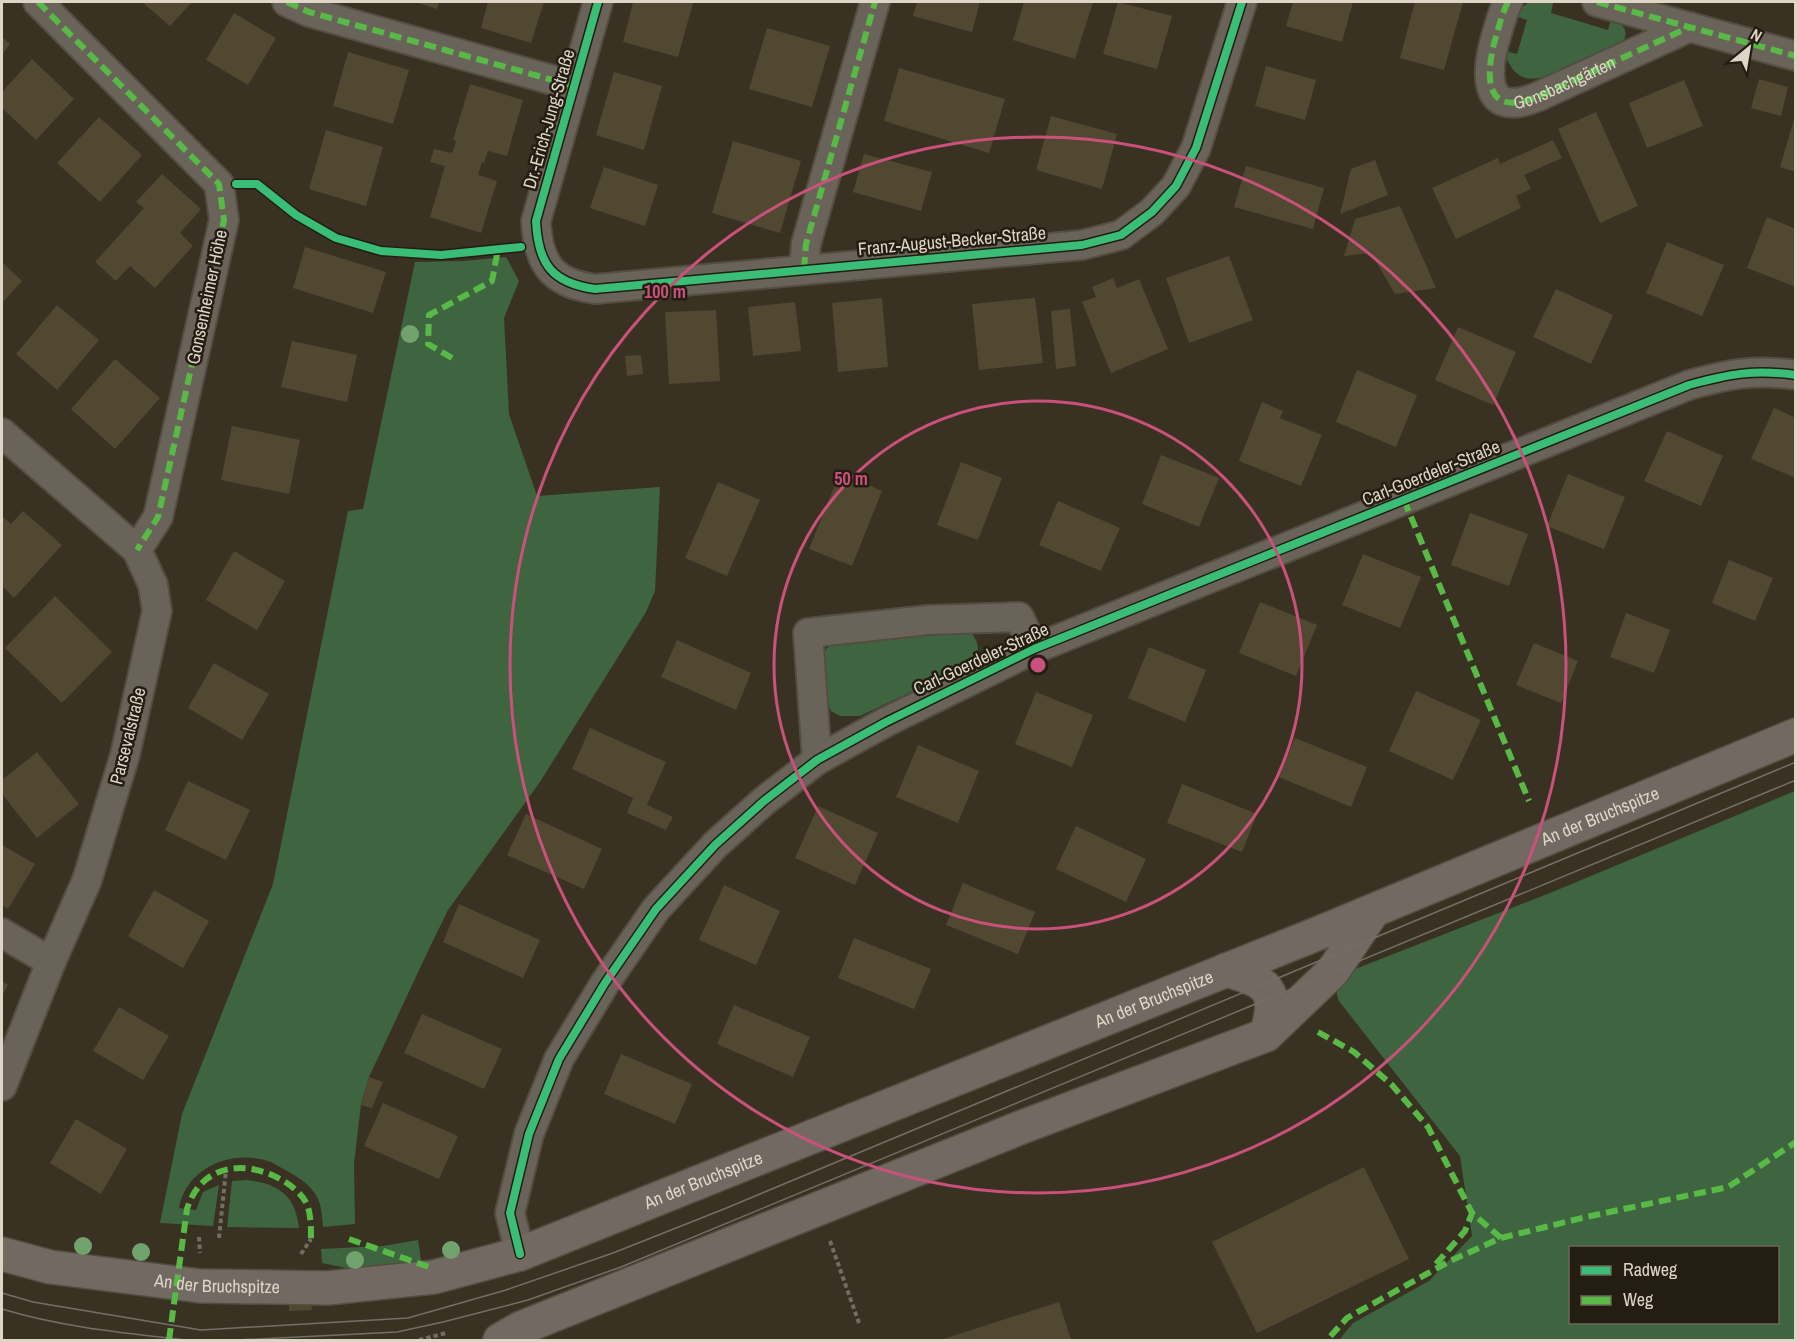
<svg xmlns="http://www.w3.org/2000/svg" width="1797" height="1342" font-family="'Archivo Narrow',sans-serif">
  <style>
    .green { fill: #3f6440; fill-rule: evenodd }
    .building { fill: #514832 }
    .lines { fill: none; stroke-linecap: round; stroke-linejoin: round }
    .minor-casing { stroke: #544e41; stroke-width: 32 }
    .secondary-casing { stroke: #544e41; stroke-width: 36 }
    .path { stroke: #726d64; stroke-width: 4; stroke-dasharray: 4.5 3; stroke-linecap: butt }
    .minor { stroke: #696359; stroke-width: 28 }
    .secondary { stroke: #726a62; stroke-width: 33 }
    .tram { stroke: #746f66; stroke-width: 1.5 }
    .quiet { stroke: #58b947; stroke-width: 6; stroke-dasharray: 12 6; stroke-linecap: butt }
    .cycleway-casing { stroke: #231d12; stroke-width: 11 }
    .cycleway { stroke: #3abd76; stroke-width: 8 }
    .tree { fill: #72a26d }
    .ring { fill: none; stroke: #ca517b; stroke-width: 3 }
    .labels { text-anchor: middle; stroke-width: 5; stroke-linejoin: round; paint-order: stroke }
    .street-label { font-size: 18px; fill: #ded5c6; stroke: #231d12 }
    .centre { fill: #ca517b; stroke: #231d12; stroke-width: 3 }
    .ring-label { font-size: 18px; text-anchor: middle; font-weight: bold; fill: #ca517b; stroke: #231d12; stroke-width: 5; stroke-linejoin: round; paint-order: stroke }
  </style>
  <rect width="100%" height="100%" fill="#393223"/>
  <path class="green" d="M1529,2L1553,3L1551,13L1608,30L1611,19C1625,24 1631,34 1620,44C1604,51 1588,58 1572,65C1543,78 1517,93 1504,51L1517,54L1527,20L1515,16L1516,12Z
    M506,257L519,281L504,318L509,414L537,496L660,487L655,591L646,612L540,782L448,910L428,951L369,1077L361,1104L354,1164L355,1224L323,1227C322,1217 322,1208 318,1199C312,1186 300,1178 287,1171C282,1168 276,1165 271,1162C233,1148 186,1167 179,1208L196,1210L203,1192L219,1185L213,1226L160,1223L182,1114L273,884L348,511L363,509L415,262L463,261Z
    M961,632L972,634C983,648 978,659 964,667L860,716H840L831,711L827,702L823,656L826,649L834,643Z
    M1795,791V1340H1339L1353,1323L1429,1281L1472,1236L1460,1156L1339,1001C1333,987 1340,981 1350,971L1550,893ZM1570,1248H1778V1322H1570Z
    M247,1180C278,1184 295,1194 299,1228L227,1227L232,1181Z
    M418,1240L422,1267L356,1270L322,1263L321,1249L383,1246Z"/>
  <path class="building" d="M142,2H192L170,26Z
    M415,2H439L437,9Z
    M488,2H544L531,43L481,28Z
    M633,2H686L693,3L678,57L623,42Z
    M917,2H980L972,32L913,16Z
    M1024,2H1093L1075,59L1013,40Z
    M1118,2L1172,16L1157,69L1103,54Z
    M1293,2H1353L1342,42L1286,26Z
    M1415,2H1463L1444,70L1400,58Z
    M234,13L276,38L248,85L206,60Z
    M767,28L830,46L812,107L749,89Z
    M2,37L10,44L2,54Z
    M348,52L409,70L393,124L333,106Z
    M32,59L74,99L36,140L2,108V92Z
    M1266,66L1316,80L1305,120L1255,106Z
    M899,68L1005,99L989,153L884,121Z
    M614,72L662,86L644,150L596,135Z
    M1759,79L1788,87L1781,116L1751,108Z
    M1684,80L1703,126L1647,148L1629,103Z
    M470,84L523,100L507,156L488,151L484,163L482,162L478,175L497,181L481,233L430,217L445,166L430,162L434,149L452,153L456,141L453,140Z
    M1596,112L1638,206L1600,223L1558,129Z
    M1051,116L1117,134L1102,189L1036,170Z
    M1795,116H1796V172L1780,167Z
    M99,117L142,155L100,202L57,163Z
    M326,130L383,147L366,206L309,189Z
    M1553,140L1562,158L1524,175L1531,189L1516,196L1521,208L1456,239L1432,188L1498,158L1500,164Z
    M733,141L801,161L780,233L712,213Z
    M864,154L932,172L921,211L853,192Z
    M1375,160L1388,195L1340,214L1351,169Z
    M1246,166L1324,188L1313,229L1234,207Z
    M604,167L658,185L645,226L590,208Z
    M162,174L201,209L180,233L193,246L155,288L130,266L116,281L95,262L144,208L136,202Z
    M1400,206L1436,288L1395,294L1371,253L1344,256L1355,219Z
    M1767,217L1796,229V287L1747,268Z
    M1667,242L1724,265L1702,316L1646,293Z
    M305,247L386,272L373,313L293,288Z
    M1229,256L1253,320L1189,343L1166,278Z
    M2,262L22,281L2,303Z
    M1113,278L1117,288L1139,279L1168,349L1111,373L1082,302L1096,297L1092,287Z
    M1556,289L1613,315L1591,364L1533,337Z
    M882,298L888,367L838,372L832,303Z
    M1035,298L1043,363L979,370L972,304Z
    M795,302L801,351L753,356L748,307Z
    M57,305L99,340L57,390L16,354Z
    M1070,309L1076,366L1056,369L1051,311Z
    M716,310L720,381L669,384L665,312Z
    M1458,327L1516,352L1493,405L1435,380Z
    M292,341L357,355L347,402L281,387Z
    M641,355L643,374L627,376L625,356Z
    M115,359L160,398L115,449L71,409Z
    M1357,370L1417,395L1396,447L1336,422Z
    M1262,402L1283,411L1280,418L1322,435L1301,486L1239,461Z
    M1774,408L1796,418V478L1751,459Z
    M232,426L300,440L289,494L221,480Z
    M1667,431L1723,456L1701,506L1644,481Z
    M1161,455L1219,478L1199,527L1142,504Z
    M961,462L1002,478L978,540L937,525Z
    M840,473L882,491L852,566L809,549Z
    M1568,474L1625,497L1604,549L1547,526Z
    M718,482L760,500L727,576L685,558Z
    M1058,501L1120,528L1101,571L1039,545Z
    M23,511L62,545L14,598L2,586V516L11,524Z
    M1470,513L1528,534L1509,586L1451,565Z
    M234,551L285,581L257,630L206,600Z
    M1363,554L1421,577L1400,628L1342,605Z
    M1729,560L1773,578L1755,621L1712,603Z
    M55,596L112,652L62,703L5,648Z
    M1260,602L1317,625L1296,676L1239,653Z
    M1626,613L1670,630L1654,673L1610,657Z
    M677,640L751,673L736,710L661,677Z
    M1534,643L1578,661L1561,703L1516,685Z
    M1149,647L1206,670L1185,722L1128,698Z
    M214,663L269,694L242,740L188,708Z
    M1416,691L1481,720L1453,780L1389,751Z
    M1036,692L1093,715L1072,767L1015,744Z
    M590,728L666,762L647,805L673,817L666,830L627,813L633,798L572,769Z
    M1295,738L1367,767L1351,807L1279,777Z
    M918,745L979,771L958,823L896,797Z
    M37,752L79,804L37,838L2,794V780Z
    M188,781L250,810L226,860L165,830Z
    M1182,784L1257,814L1242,852L1167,823Z
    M818,806L878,833L855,885L795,858Z
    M526,814L602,849L584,889L507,855Z
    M1076,826L1146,859L1126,902L1056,869Z
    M2,845L35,864L8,909L2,905Z
    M963,883L1035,912L1018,954L946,925Z
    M724,885L780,911L756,965L699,940Z
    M154,890L209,921L183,968L128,936Z
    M459,904L540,940L523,978L443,942Z
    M854,938L931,969L914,1009L838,978Z
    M2,981L8,985L2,996Z
    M734,1005L810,1037L793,1077L717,1044Z
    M119,1007L169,1036L143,1080L93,1051Z
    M422,1014L502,1049L484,1089L404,1053Z
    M621,1054L692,1084L675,1124L604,1094Z
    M369,1077L383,1082L372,1108L361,1105Z
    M383,1103L458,1136L439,1179L364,1146Z
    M76,1119L127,1149L101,1194L50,1163Z
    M1364,1167L1409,1259L1257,1333L1212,1242Z
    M311,1301L312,1310L289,1311V1302Z
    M1059,1302L1071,1340H940Z"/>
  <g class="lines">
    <g class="minor-casing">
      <g id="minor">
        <path d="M38,2L219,184L224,220L158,517L137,550"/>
        <path d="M287,2L309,12L574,86"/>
        <path d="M598,2L536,221C538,264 552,283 595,289L1082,245L1121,235L1152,212L1176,186L1196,148L1242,2"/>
        <path id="s1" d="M1508,2C1503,11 1500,23 1497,33C1486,69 1480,120 1537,97L1690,27"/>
        <path d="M1597,2L1796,56"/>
        <path d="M804,269L806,244L875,2"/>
        <path d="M2,433L137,550L153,585L157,611L125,755L87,880L51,962L2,1086"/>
        <path d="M817,760L808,633L928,620L1019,617L1034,649"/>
        <path d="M2,933L51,962"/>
        <path d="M520,1254L510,1213L529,1134L559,1059L605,983L656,909L715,845L764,801L817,760L886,722L1034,649L1689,385C1729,374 1754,369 1796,375"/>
      </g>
    </g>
    <g class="secondary-casing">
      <g id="secondary">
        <path d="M1226,970C1268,981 1280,990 1266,1035"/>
        <path id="s2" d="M2,1254L50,1267L200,1286L328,1288L434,1277L520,1254L1319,933L1796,735"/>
        <path d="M500,1340L521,1328L1022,1127L1266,1035L1333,971L1373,911"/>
      </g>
    </g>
    <path class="path" d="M199,1237L200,1253
      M219,1238L226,1170
      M830,1241L859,1323
      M301,1254L311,1239
      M419,1340L446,1333"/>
    <use href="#minor" class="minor"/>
    <use href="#secondary" class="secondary"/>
    <path class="tram" d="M2,1293L33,1302L201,1330L408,1318L506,1290L613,1253L724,1209L1796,762
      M2,1309C61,1327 124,1333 186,1340
      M238,1340L397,1332L443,1322L528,1300L621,1267L1796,780"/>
    <path class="quiet" d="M38,2L219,184L224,220L158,517L137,550
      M287,2L309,12L574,86
      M1508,2C1503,11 1500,23 1497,33C1486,69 1480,120 1537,97L1690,27
      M1597,2L1796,56
      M804,269L806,244L875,2
      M452,358L428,344L429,315L492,281L498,249
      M1404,500L1529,801
      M1318,1032L1354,1052L1392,1085L1428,1127L1472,1213L1501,1238L1450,1261L1347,1318L1327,1340
      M1501,1238L1586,1217L1728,1187L1796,1142
      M349,1239L432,1268
      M1436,1264L1465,1231L1472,1213
      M169,1340L187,1209C201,1164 245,1159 282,1180C292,1186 304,1195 308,1207C311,1217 311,1229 311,1239"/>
    <g class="cycleway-casing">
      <path id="cycleway" d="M598,2L536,221C538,264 552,283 595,289L1082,245L1121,235L1152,212L1176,186L1196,148L1242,2
        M236,184H257L296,215L336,238L381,251L441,255L521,247
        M520,1254L510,1213L529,1134L559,1059L605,983L656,909L715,845L764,801L817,760L886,722L1034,649L1689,385C1729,374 1754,369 1796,375"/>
    </g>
    <use href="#cycleway" class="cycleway"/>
  </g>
  <g class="tree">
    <circle cx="410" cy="334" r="9"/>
    <circle cx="83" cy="1246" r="9"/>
    <circle cx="451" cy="1250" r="9"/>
    <circle cx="141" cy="1252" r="9"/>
    <circle cx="355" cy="1260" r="9"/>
  </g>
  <g class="ring">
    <circle cx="1038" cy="665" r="264"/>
    <circle cx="1038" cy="665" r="528"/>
  </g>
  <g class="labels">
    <g class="street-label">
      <text dy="6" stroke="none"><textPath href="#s1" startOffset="172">Gonsbachgärten</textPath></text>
      <text transform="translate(549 119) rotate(-74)" y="6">Dr.-Erich-Jung-Straße</text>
      <text transform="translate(952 241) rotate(-5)" y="6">Franz-August-Becker-Straße</text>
      <text transform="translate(207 297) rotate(-78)" y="6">Gonsenheimer Höhe</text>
      <text transform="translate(1431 473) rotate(-22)" y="6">Carl-Goerdeler-Straße</text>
      <text transform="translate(981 659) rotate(-25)" y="6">Carl-Goerdeler-Straße</text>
      <text transform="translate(128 736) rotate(-76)" y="6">Parsevalstraße</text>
      <text dy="6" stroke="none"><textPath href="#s2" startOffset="1690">An der Bruchspitze</textPath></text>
      <text dy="6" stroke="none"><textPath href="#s2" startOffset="1208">An der Bruchspitze</textPath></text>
      <text dy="6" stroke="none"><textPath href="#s2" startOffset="722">An der Bruchspitze</textPath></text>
      <text dy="6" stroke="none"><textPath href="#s2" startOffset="218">An der Bruchspitze</textPath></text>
    </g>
  </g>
  <circle cx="1038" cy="665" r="9" class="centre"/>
  <g class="ring-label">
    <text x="665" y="298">100 m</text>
    <text x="851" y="485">50 m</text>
  </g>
  <rect width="1797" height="1342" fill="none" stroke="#ded5c6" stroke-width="6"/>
  <rect x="1569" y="1246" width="210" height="78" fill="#231d12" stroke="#6e675a" stroke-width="1.5"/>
  <rect x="1581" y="1266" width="30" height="9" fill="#3abd76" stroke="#6e675a" stroke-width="1.5"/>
  <text x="1623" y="1276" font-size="18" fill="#ded5c6">Radweg</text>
  <rect x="1581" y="1296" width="30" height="9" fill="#58b947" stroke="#6e675a" stroke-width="1.5"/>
  <text x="1623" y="1306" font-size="18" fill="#ded5c6">Weg</text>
  <g transform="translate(1749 48) rotate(30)" stroke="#231d12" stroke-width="4.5" paint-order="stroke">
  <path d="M0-4.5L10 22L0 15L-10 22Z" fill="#ded5c6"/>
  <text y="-9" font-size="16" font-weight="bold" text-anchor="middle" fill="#ded5c6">N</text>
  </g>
</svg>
